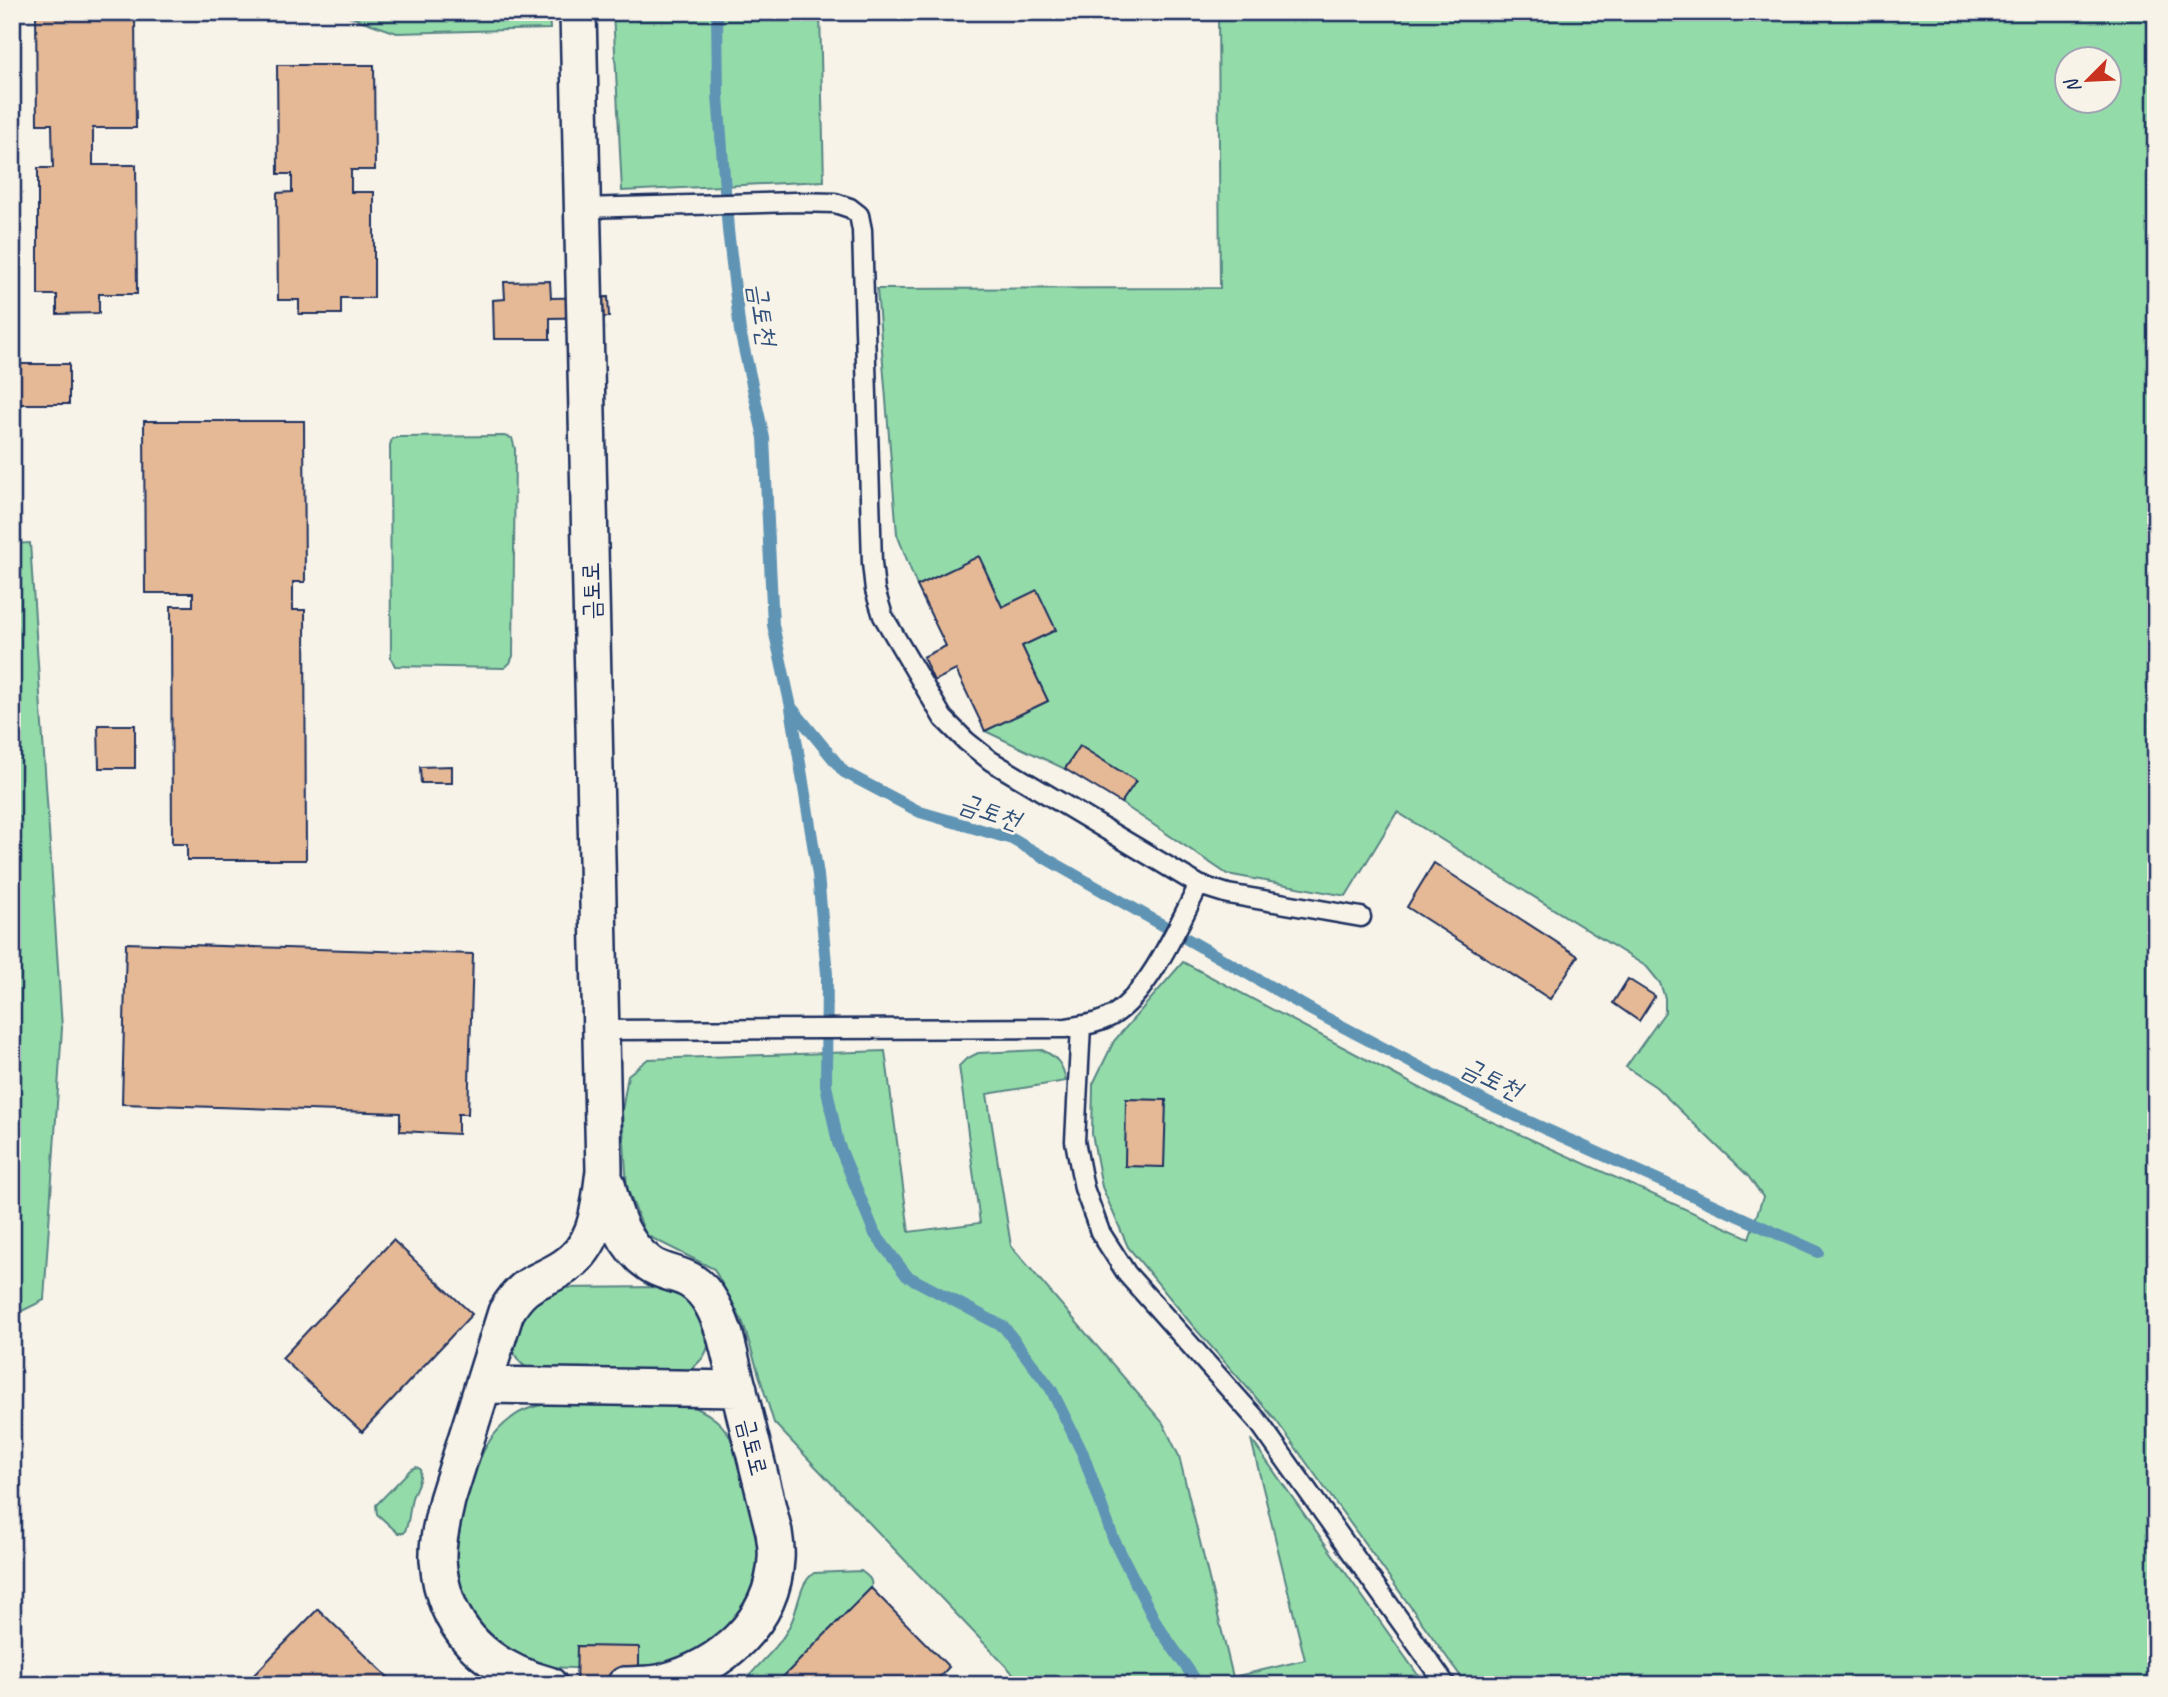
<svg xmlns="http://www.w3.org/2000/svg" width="2168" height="1697" font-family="Caveat,'Poor Story',sans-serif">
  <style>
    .green { fill: #94dbaa; stroke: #588584; stroke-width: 2; fill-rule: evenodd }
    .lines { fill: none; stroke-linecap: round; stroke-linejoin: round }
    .stream { stroke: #6094b4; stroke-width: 12 }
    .building { fill: #e5b995; stroke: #1b2f5e; stroke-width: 2 }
    .lane-casing { stroke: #1b2f5e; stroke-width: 23 }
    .street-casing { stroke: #1b2f5e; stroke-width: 40 }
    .lane { stroke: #f7f3e8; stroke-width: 18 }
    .street { stroke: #f7f3e8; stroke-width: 35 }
    .labels { text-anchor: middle; stroke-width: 5; stroke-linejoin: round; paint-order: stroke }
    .street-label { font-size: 24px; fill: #1b2f5e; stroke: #f7f3e8 }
    .water-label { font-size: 26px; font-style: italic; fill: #32517b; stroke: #f7f3e8 }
  </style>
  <rect width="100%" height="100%" fill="#f7f3e8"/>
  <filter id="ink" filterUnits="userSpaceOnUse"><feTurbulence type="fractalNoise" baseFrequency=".0143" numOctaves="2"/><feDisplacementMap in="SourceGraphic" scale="14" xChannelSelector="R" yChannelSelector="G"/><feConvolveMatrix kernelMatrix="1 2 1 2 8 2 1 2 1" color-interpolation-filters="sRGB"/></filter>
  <g filter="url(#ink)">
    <path class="green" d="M337,12H549L550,29L397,33Z
      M613,12H820L824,181L622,191Z
      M1218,12H2156V1685H1467L1275,1419L1193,1326L1128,1247L1102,1187L1092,1134L1093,1084L1114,1041L1183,962L1435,1096L1749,1238L1763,1197L1748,1176L1656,1087L1626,1067L1665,1012V998L1660,983L1647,967L1397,812L1346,896L1227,874L1121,803L1135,781L1080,746L1065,769L985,731L1048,701L1022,646L1055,630L1002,607L979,557L917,586L897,534L877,289L1220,288ZM2066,60H2108V102H2066Z
      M504,436L512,438L515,449L513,656L510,663L504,668L395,666L391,658L390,445L392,439L398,437Z
      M30,543L62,1028L44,1300L12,1316V544Z
      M1042,1050C1057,1057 1063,1064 1066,1081L987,1094L1011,1246L1163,1423L1179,1456L1233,1677L1305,1660L1251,1439L1425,1685H1024L774,1423L743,1323L714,1269L646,1235L627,1188L622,1111L628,1075L648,1059L885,1051L909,1232L980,1223L959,1066L966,1059L978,1053Z
      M664,1287C669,1288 676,1289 681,1292C689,1297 694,1305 699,1313C713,1338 713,1354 688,1371L533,1372C504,1355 513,1340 519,1313L556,1288Z
      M678,1401C692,1406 704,1410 716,1420C734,1435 739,1458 745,1480C750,1496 758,1514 759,1531C763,1575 741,1632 699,1652C665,1668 627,1667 590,1668C559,1668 518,1670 496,1645C476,1625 459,1601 456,1572C453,1540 470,1473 487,1445C495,1431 511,1416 525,1410C546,1401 571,1403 593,1403C622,1403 650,1402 678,1401Z
      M416,1467L420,1469C422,1479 415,1488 412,1498C409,1509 410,1522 404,1533H398L377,1514L376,1505L410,1470Z
      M861,1571C868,1576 873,1579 871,1588L775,1685H742C758,1663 780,1648 791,1623C799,1607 799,1583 814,1573Z"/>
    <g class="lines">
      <path class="stream" d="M717,12L718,95L728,230L740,331L764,438L773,625L791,707L844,772L920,812L1012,839L1313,1011L1490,1104L1818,1252
        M791,708L818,875L827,974L826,1085L838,1143L875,1234L907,1276L1004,1327L1051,1389L1083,1454L1113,1538L1157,1625L1199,1685"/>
    </g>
    <path class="building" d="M36,12H135L136,128H93V165H136L137,294H99V313L57,314V295H38V168H53L52,124H37Z
      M277,65H374L375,170H351V192H374V298H341V314H299V300H278L277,193L292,192V174H278Z
      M550,281L551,298L608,297L609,317L550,318V339H494L493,300L505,299L504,282Z
      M12,364H69V404H12Z
      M144,421H304L305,582H293V610H305L306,860H187V844H172L171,606H193V593H145Z
      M979,556L1002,607L1037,590L1056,630L1022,646L1048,701L985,731L956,670L934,681L923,657L946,646L917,586Z
      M98,725H135V768H99Z
      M1080,746L1136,781L1121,803L1065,769Z
      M452,766V783H421L420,767Z
      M1434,863L1578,956L1550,999L1407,907Z
      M126,943L473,954L468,1114H458V1134L400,1131V1113L122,1104Z
      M1628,979L1655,996L1639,1021L1613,1003Z
      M1126,1099L1166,1100L1164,1167L1125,1166Z
      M393,1240L472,1314L362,1432L282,1358Z
      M871,1588L949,1667L932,1685H775Z
      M318,1609L396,1685H244Z
      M577,1646L639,1647V1685H576Z"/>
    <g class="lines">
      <g class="lane-casing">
        <path id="lane" d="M582,208L795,202L835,203L850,208L859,215L862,230L872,563L875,590L883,616L943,718L966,741L991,761L1199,885L1228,894L1361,917
          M1081,1026L1075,1141L1084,1188L1100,1232L1127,1274L1258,1421L1446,1685
          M601,1030L1066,1028C1082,1025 1099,1024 1113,1015C1150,992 1179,923 1199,885"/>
      </g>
      <g class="street-casing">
        <path id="street" d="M607,1184C614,1216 623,1245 650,1264C662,1273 678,1273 691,1281C710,1293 718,1315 725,1335L774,1532C775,1541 777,1550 776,1559C773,1622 721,1667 663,1682C651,1685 638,1684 625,1685
          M483,1385L739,1389
          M549,1685C485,1668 443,1628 438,1560C437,1539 443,1520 447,1500L506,1312C526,1279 536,1285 564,1267C598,1245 599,1207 604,1171L578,12"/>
      </g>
      <use href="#lane" class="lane"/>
      <use href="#street" class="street"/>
    </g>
  </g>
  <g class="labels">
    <g class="street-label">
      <text transform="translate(591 591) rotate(-91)" y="8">금토로</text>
      <text transform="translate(753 1447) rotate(76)" y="8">금토로</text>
    </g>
    <g class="water-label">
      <text transform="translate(763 314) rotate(81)" y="9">금토천</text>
      <text transform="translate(990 811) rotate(19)" y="9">금토천</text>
      <text transform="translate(1492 1078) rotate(26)" y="9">금토천</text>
    </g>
  </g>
  <rect width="2168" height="1697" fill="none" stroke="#f7f3e8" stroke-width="42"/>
  <rect x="21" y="21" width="2126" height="1655" fill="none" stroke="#1b2f5e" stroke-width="2.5" filter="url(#ink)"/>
  <g transform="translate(2088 80) rotate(246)"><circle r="33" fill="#f7f3e8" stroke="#9fa5b1" stroke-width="2"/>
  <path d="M0-5L12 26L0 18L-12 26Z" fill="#c8321e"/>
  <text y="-10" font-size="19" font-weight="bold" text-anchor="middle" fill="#1b2f5e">N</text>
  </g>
</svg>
